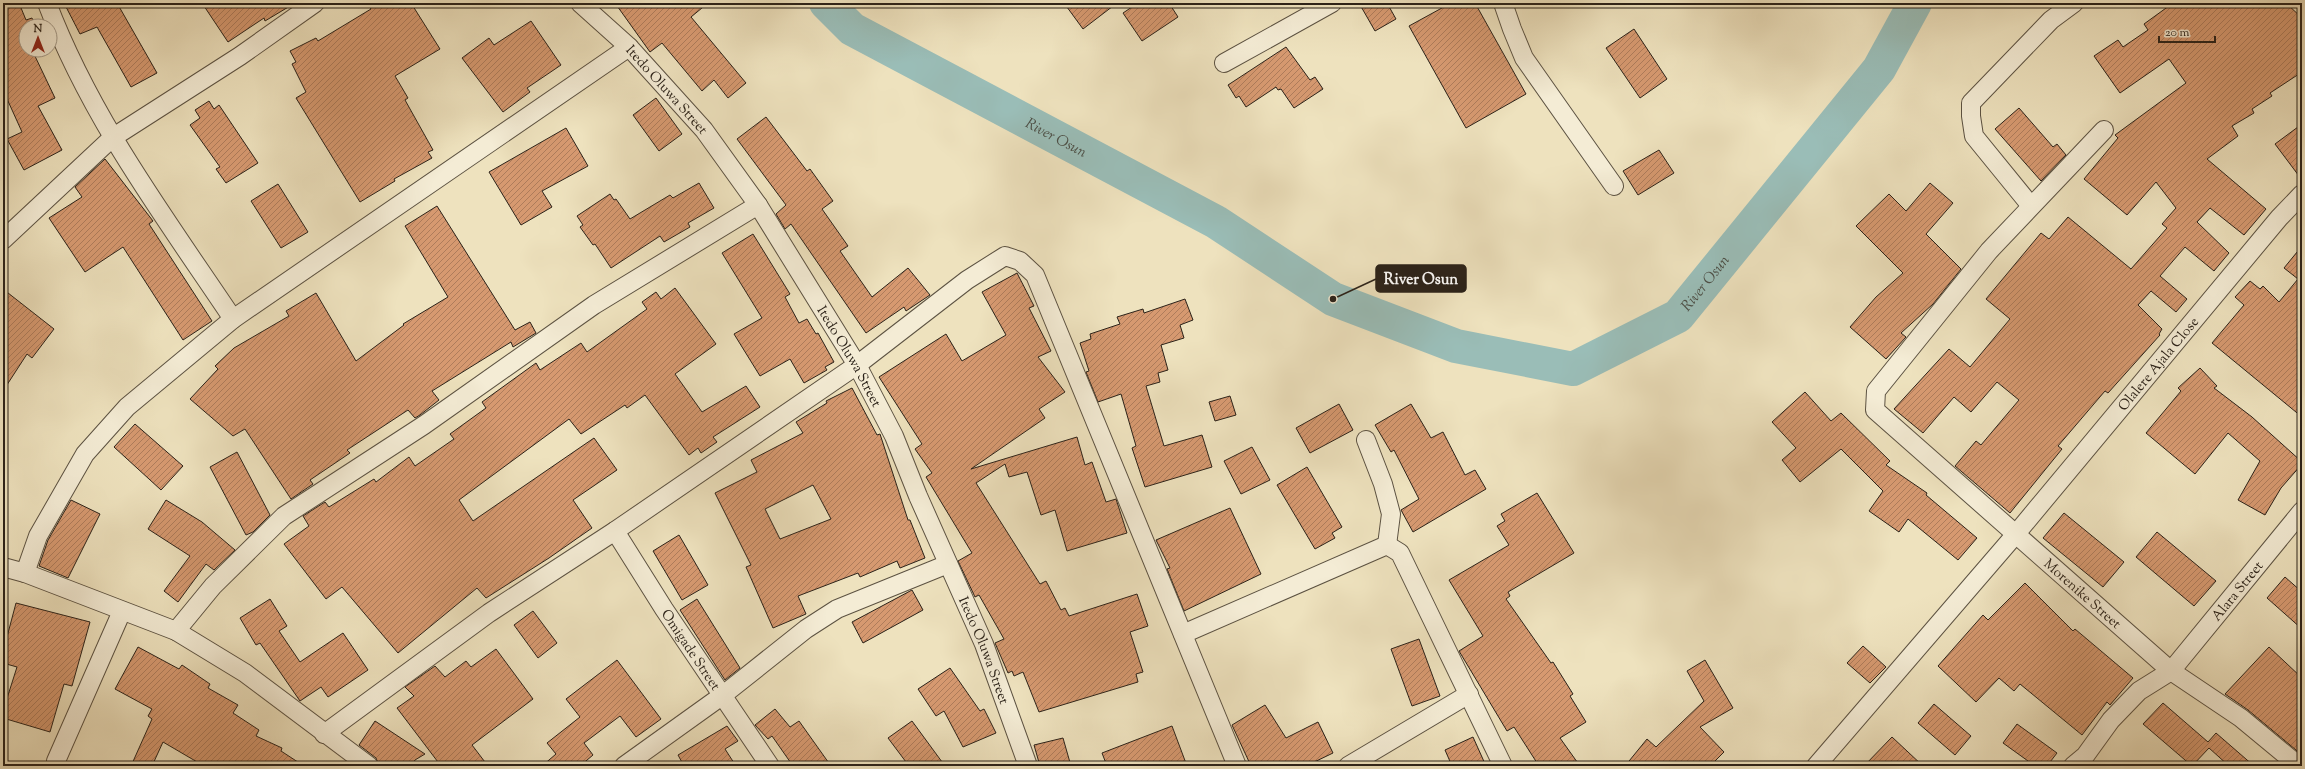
<svg xmlns="http://www.w3.org/2000/svg" width="2305" height="769" font-family="'Sorts Mill Goudy',serif">
  <style>
    .lines { fill: none; stroke-linecap: round; stroke-linejoin: round }
    .river { stroke: #9abdb7; stroke-width: 34 }
    .building { fill: url(#building-hatch); stroke: #2b2219; fill-rule: evenodd }
    .minor-casing { stroke: #5c5242; stroke-width: 20 }
    .minor { stroke: #f4ecd5; stroke-width: 18 }
    .labels { text-anchor: middle; stroke-width: 3; stroke-linejoin: round; paint-order: stroke }
    .street-label { font-size: 14px; fill: #2b2219; stroke: #f4ecd5 }
    .water-label { font-size: 15px; font-style: italic; fill: #4c5048; stroke: #f4ecd5 }
    .leader { fill: none; stroke: #2b2219; stroke-width: 1.5 }
    .callout-dot { fill: #2b2219; stroke: #f4ecd5; stroke-width: 1.5 }
    .callout { fill: #2b2219; stroke: #2b2219; stroke-width: 1.5 }
    .callout-label { font-size: 15px; text-anchor: middle; font-weight: bold; fill: #fff }
  </style>
  <defs>
    <pattern id="building-hatch" width="6" height="6" patternUnits="userSpaceOnUse"><rect width="6" height="6" fill="#d69970"/><path d="M-1 1l2-2M0 6l6-6M5 7l2-2" fill="none" stroke="#ae7c5b"/></pattern>
  </defs>
  <rect width="100%" height="100%" fill="#eee2be"/>
  <filter id="stains"><feTurbulence type="fractalNoise" baseFrequency=".005" numOctaves="4"/><feColorMatrix values="0 0 0 0 .2 0 0 0 0 .09 0 0 0 0 .02 0 0 0 .5 -.17"/></filter>
  <radialGradient id="worn" r=".72"><stop offset=".6" stop-color="#630" stop-opacity="0"/><stop offset="1" stop-color="#630" stop-opacity=".3"/></radialGradient>
  <g class="lines">
    <path class="river" id="s1" d="M826,3L852,29L1216,222L1333,299L1456,346L1573,369L1678,316L1879,69L1915,3"/>
  </g>
  <path class="building" d="M3,3H19L26,20L32,18L35,26H26V50H37L33,52L55,98L38,106L62,150L24,170L7,139L22,132L3,90Z
    M64,3H117L157,73L131,87L97,27L80,34Z
    M202,3H295L265,21L264,18L228,42Z
    M367,3H411L440,49L395,76L408,98L405,100L433,150L428,152L432,158L394,179L395,181L360,202L296,98L306,92L292,64L296,62L290,51L316,38L318,41L371,9Z
    M615,3H708L691,17L746,83L728,98L714,80L702,91L662,43L650,52Z
    M1064,3H1117L1083,29Z
    M1138,3H1169L1178,17L1142,41L1123,13Z
    M1359,3H1387L1396,19L1375,31Z
    M1451,3H1475L1526,94L1466,128L1409,26Z
    M2173,3H2286L2302,18V72L2270,93L2272,96L2252,109L2254,113L2232,126L2238,136L2207,159L2266,209L2244,235L2210,208L2197,222L2229,253L2214,271L2185,247L2160,276L2187,299L2176,312L2151,291L2138,305L2162,329L2159,334L2160,335L2108,393L2105,391L2058,446L2062,449L2010,513L1955,466L1976,441L1981,445L2019,400L1997,382L1971,412L1954,397L1923,433L1894,409L1949,349L1970,367L2010,319L1986,299L2041,233L2049,239L2068,217L2131,269L2167,228L2162,224L2176,208L2156,182L2127,215L2084,179L2118,138L2115,135L2186,83L2169,59L2120,93L2094,56L2118,40L2123,47L2148,30L2144,24Z
    M531,21L561,65L527,88L530,92L503,112L462,58L489,38L494,45Z
    M1634,29L1667,79L1640,98L1606,48Z
    M1286,47L1310,80L1315,77L1323,89L1294,108L1281,89L1278,90L1276,87L1246,107L1239,96L1236,98L1228,85Z
    M656,98L682,134L659,151L633,115Z
    M209,101L214,109L219,105L258,163L226,183L216,169L220,167L190,125L200,118L195,110Z
    M2019,108L2053,147L2057,144L2066,155L2041,181L1995,129Z
    M766,117L807,171L810,169L833,201L822,209L848,246L840,251L872,297L908,268L930,295L906,311L904,307L866,333L791,224L785,229L776,214L786,205L737,139Z
    M2302,124V180L2275,144Z
    M566,128L588,166L542,191L552,207L521,225L489,172Z
    M1659,150L1674,173L1638,195L1623,171Z
    M105,159L153,221L149,224L212,321L183,340L123,247L85,272L49,218L82,197L75,187Z
    M699,183L714,208L688,223L690,227L664,242L660,236L611,268L595,244L593,245L580,227L583,225L577,216L610,194L614,200L616,199L630,219L670,195L673,198Z
    M1930,183L1953,203L1926,234L1961,269L1933,304L1901,333L1906,337L1886,359L1850,327L1876,297L1903,273L1856,226L1889,194L1906,211Z
    M278,184L308,232L281,248L251,201Z
    M437,206L515,330L530,322L536,333L513,347L511,342L432,391L439,400L420,415L415,418L408,410L347,450L350,453L310,480L313,484L291,499L245,429L233,436L190,399L218,369L215,366L234,348L289,316L286,311L316,293L356,361L404,325L403,324L448,297L405,226Z
    M753,234L790,294L785,297L799,323L807,319L816,334L818,333L834,362L825,367L827,370L804,383L790,359L760,376L734,334L762,318L722,253Z
    M2302,246V417L2212,343L2244,305L2235,297L2250,281L2260,289L2263,286L2279,302L2298,279L2284,268Z
    M1017,273L1034,306L1029,308L1051,351L1038,357L1065,392L1039,409L1045,418L971,469L1077,437L1085,465L1092,462L1106,502L1116,499L1127,533L1067,551L1055,510L1041,515L1027,472L1009,477L1005,464L976,483L1040,584L1046,581L1061,610L1065,608L1069,616L1137,594L1148,626L1130,632L1143,672L1136,674L1138,682L1039,712L1023,672L1014,676L1012,671L1008,673L995,643L1004,639L979,595L975,597L958,561L972,553L926,477L932,473L915,449L922,444L879,377L946,334L962,361L1006,335L982,292Z
    M675,288L716,344L675,374L702,412L746,386L760,407L713,437L717,442L701,453L698,448L689,455L645,395L627,408L625,405L581,434L569,419L459,500L473,521L594,438L617,470L573,500L592,528L549,558L486,598L477,588L398,653L342,587L326,599L284,544L309,526L303,516L325,502L329,507L374,479L376,482L409,457L415,466L454,439L450,434L486,408L482,402L536,363L540,370L581,343L587,352L647,309L642,302L656,292L661,299Z
    M3,289L54,329L32,358L27,354L3,391Z
    M1185,299L1193,320L1180,325L1184,338L1161,345L1168,370L1158,373L1160,382L1146,386L1164,446L1202,435L1212,467L1145,487L1132,448L1136,446L1121,394L1098,402L1086,372L1089,371L1080,343L1091,339L1090,334L1120,324L1117,317L1143,309L1144,313Z
    M2200,368L2217,386L2214,388L2252,417L2302,462V464L2281,488L2265,515L2238,500L2260,461L2228,433L2195,474L2146,433L2181,391L2178,388Z
    M852,388L877,435L880,434L908,520H910L925,558L900,568L897,561L860,577L858,573L798,596L806,614L773,628L746,567L751,565L715,493L757,472L751,460L803,433L796,422L827,403L826,401ZM813,485L831,519L780,539L765,509Z
    M1805,392L1831,421L1841,413L1890,461L1886,465L1927,493L1926,495L1977,538L1958,560L1908,519L1899,532L1869,511L1883,491L1841,449L1800,482L1782,460L1796,448L1772,422Z
    M1230,396L1236,415L1215,421L1209,402Z
    M1339,404L1353,430L1310,453L1296,428Z
    M1411,404L1431,438L1443,432L1465,475L1475,470L1486,489L1413,532L1401,510L1419,499L1394,450L1391,452L1375,425Z
    M135,424L183,466L161,490L114,447Z
    M1252,447L1270,480L1241,494L1224,461Z
    M237,452L270,515L253,532L246,535L210,467Z
    M1307,467L1342,527L1332,533L1335,538L1315,549L1277,485Z
    M1537,493L1574,553L1508,592L1510,596L1506,599L1551,663L1553,662L1573,694L1570,696L1586,722L1560,738L1580,766H1539L1514,727L1507,731L1459,651L1483,636L1449,580L1509,545L1497,526L1505,521L1501,514Z
    M71,500L100,514L68,578L39,566L48,540Z
    M166,500L202,522L235,550L214,570L206,564L178,602L164,591L190,556L148,529Z
    M1230,508L1261,574L1184,611L1167,569L1170,568L1156,540Z
    M2064,513L2124,562L2103,587L2043,538Z
    M2157,532L2216,581L2194,606L2136,557Z
    M679,535L708,585L682,600L653,551Z
    M2285,577L2302,592V629L2267,598Z
    M2025,583L2073,631L2075,629L2133,678L2110,705L2107,702L2082,735L2020,684L2014,691L1999,678L1976,702L1938,666L1983,615L1988,620Z
    M912,590L923,610L863,643L852,622Z
    M270,599L287,626L279,631L300,662L343,633L368,670L328,697L321,687L300,701L260,643L256,645L240,618Z
    M697,599L740,668L725,680L680,610Z
    M16,603L90,622L72,686L64,684L50,732L3,718V711L17,667L3,663V652Z
    M533,611L557,643L538,658L514,625Z
    M1419,639L1440,696L1412,706L1391,649Z
    M1863,646L1886,667L1870,683L1847,663Z
    M138,647L179,669L182,665L210,684L208,688L238,705L233,713L259,730L256,736L282,748L281,751L304,766H204L163,742L152,766H131L152,719L148,716L152,709L115,689Z
    M2269,647L2302,678V755L2248,710L2225,694Z
    M496,649L533,699L472,745L488,766H441L397,708L414,696L405,687L435,666L445,677L466,661L471,667Z
    M617,660L661,719L636,737L620,716L584,743L593,755L580,766H542L556,754L547,743L580,717L566,699Z
    M1705,660L1733,708L1700,727L1724,752L1710,766H1625L1647,739L1656,747L1704,701L1687,671Z
    M950,668L980,711L984,709L996,733L963,747L944,711L936,716L918,689Z
    M2163,703L2208,742L2216,733L2254,766H2229L2209,748L2192,766L2143,724Z
    M1934,704L1971,736L1955,755L1918,723Z
    M1265,705L1286,738L1318,722L1333,753L1306,766H1251L1232,725Z
    M775,709L790,727L799,721L831,766H793L772,736L768,739L755,725Z
    M375,721L425,754L415,760L411,766H379L376,758L359,745Z
    M912,721L945,766H909L888,738Z
    M2017,724L2057,753L2047,766H2035L2003,743Z
    M727,726L738,741L725,749L736,766H684L678,755Z
    M1172,726L1187,766H1107L1102,753Z
    M1473,737L1486,766H1452L1445,750Z
    M1892,737L1923,766H1864Z
    M1063,738L1071,766H1040L1034,745Z"/>
  <g class="lines">
    <g class="minor-casing">
      <g id="minor">
        <path d="M47,3C91,119 164,216 233,319"/>
        <path id="s2" d="M580,3L629,47L704,130L758,205L857,365L894,436L918,496L984,644L1028,766"/>
        <path d="M1503,3L1512,29L1524,58L1614,186"/>
        <path d="M1224,63L1332,3"/>
        <path id="s3" d="M2104,130L1989,251L1876,391L1875,410L2171,671L2241,718L2299,766"/>
        <path d="M2031,206L1974,136L1971,116V103L2051,20L2074,3"/>
        <path d="M3,240L112,138L240,56L315,3"/>
        <path d="M1366,440L1383,484L1391,514L1387,545"/>
        <path id="s4" d="M615,531L664,609L770,766"/>
        <path d="M3,567L25,573L176,631L245,673L369,766"/>
        <path d="M25,573L38,536L85,454L127,407L233,319L629,47"/>
        <path d="M176,631L213,586L284,516L424,425L594,305L758,205"/>
        <path d="M1183,634L1387,545L1400,553L1503,766"/>
        <path d="M324,734L489,613L615,531L857,365L967,280L1005,256L1020,261L1035,275L1237,766"/>
        <path d="M56,761L122,611"/>
        <path d="M624,766L723,695L806,629L837,609L948,564"/>
        <path d="M1348,766L1469,694"/>
        <path id="s5" d="M1816,766L2015,535L2279,218L2302,194"/>
        <path id="s6" d="M2073,766L2085,756L2111,720L2139,691L2171,671L2302,511"/>
      </g>
    </g>
    <use href="#minor" class="minor"/>
  </g>
  <g class="labels">
    <g class="street-label">
      <text dy="5" stroke="none"><textPath href="#s2" startOffset="123">Itedo Oluwa Street</textPath></text>
      <text dy="5" stroke="none"><textPath href="#s2" startOffset="447">Itedo Oluwa Street</textPath></text>
      <text dy="5" stroke="none"><textPath href="#s5" startOffset="528">Olalere Ajala Close</textPath></text>
      <text dy="5" stroke="none"><textPath href="#s6" startOffset="242">Alara Street</textPath></text>
      <text dy="5" stroke="none"><textPath href="#s3" startOffset="643">Morenike Street</textPath></text>
      <text dy="5" stroke="none"><textPath href="#s4" startOffset="141">Omigade Street</textPath></text>
      <text dy="5" stroke="none"><textPath href="#s2" startOffset="771">Itedo Oluwa Street</textPath></text>
    </g>
    <g class="water-label">
      <text dy="5" stroke="none"><textPath href="#s1" startOffset="268">River Osun</textPath></text>
      <text dy="5" stroke="none"><textPath href="#s1" startOffset="1000">River Osun</textPath></text>
    </g>
  </g>
  <path class="leader" d="M1333 299L1376 279"/>
  <circle class="callout-dot" cx="1333" cy="299" r="4"/>
  <rect class="callout" x="1376" y="265" width="90" height="27" rx="4"/>
  <g class="callout-label">
    <text x="1421" y="284">River Osun</text>
  </g>
  <rect width="2305" height="769" fill="none" stroke="#eee2be" stroke-width="16"/>
  <rect x="4" y="4" width="2297" height="761" fill="none" stroke="#2b2219" stroke-width="2"/>
  <rect x="8" y="8" width="2289" height="753" fill="none" stroke="#2b2219"/>
  <g transform="translate(38 38)"><circle r="19" fill="#f4ecd5" stroke="#a49b8a"/>
  <path d="M0-3L7 15L0 10L-7 15Z" fill="#8f2418"/>
  <text y="-6" font-size="11" font-weight="bold" text-anchor="middle" fill="#2b2219">N</text>
  </g>
  <path d="M2159 36v6h56v-6" fill="none" stroke="#2b2219" stroke-width="2"/>
  <text x="2165" y="36" font-size="12" fill="#2b2219" stroke="#f4ecd5" stroke-width="3" paint-order="stroke">20 m</text>
  <rect width="100%" height="100%" filter="url(#stains)"/>
  <rect width="100%" height="100%" fill="url(#worn)"/>
</svg>
